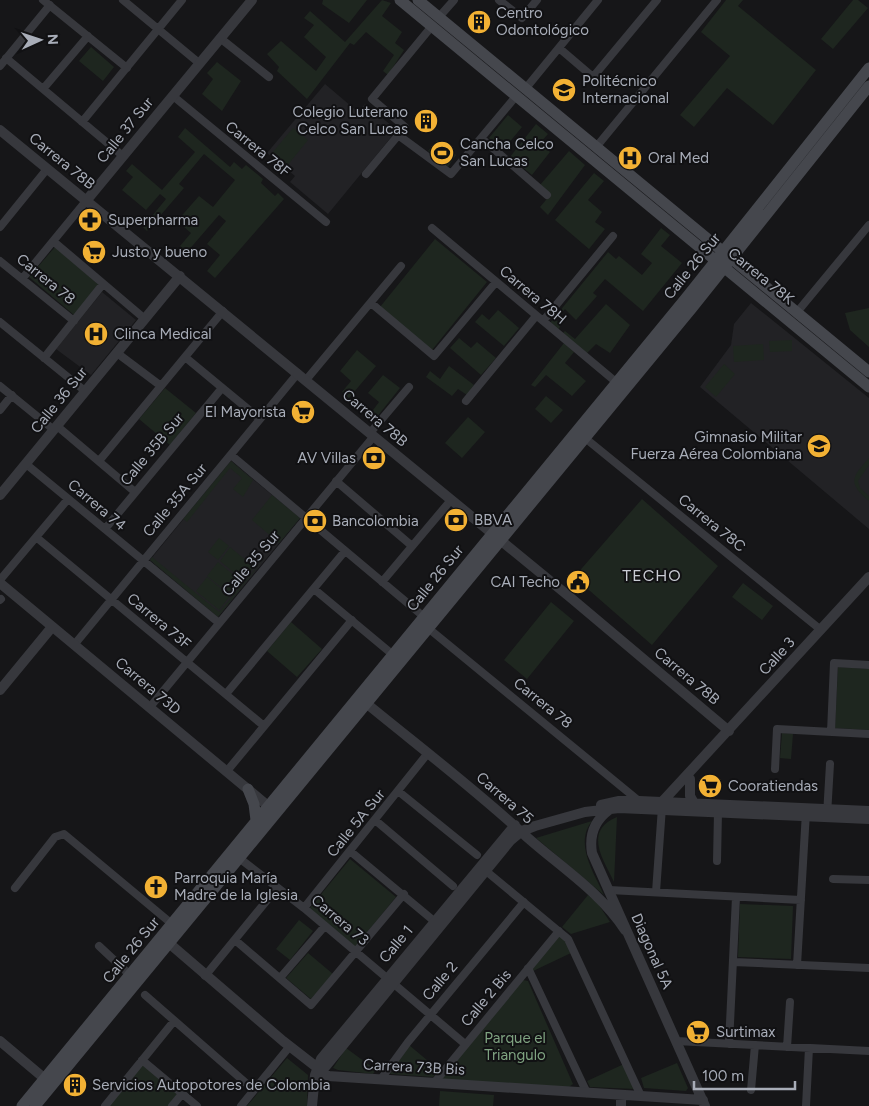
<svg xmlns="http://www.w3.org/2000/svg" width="869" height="1106" font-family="Figtree,sans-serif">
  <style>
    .built { fill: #222225 }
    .green { fill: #1e261f }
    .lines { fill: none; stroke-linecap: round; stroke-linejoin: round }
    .minor { stroke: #37383d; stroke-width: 8 }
    .tertiary { stroke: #37383d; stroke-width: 10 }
    .secondary { stroke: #45474d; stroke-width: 11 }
    .labels { text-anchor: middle; stroke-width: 4; stroke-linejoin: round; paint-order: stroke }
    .poi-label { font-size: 15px; fill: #a8adb8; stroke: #111113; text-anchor: start }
    .street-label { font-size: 15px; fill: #a8adb8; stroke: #111113 }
    .park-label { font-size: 15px; fill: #7fa381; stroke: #111113 }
    .neighbourhood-label { font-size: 16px; letter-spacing: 1px; fill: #c9ccd4; stroke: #111113 }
  </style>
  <rect width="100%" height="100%" fill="#161618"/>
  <path class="built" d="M325,84L358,112L365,104L397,130L328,214L290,182L295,176L267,153Z
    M102,292L136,320L91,375L56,349Z
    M751,303L869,398V529L700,387L731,345L734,324Z
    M231,461L300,518L218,617L150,560Z"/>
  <path class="green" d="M323,0H367L349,23L322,4Z
    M382,0L391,3L382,16L402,32L395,43L404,50L388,75L383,71L394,55L366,32L354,45L350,43L307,99L277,71L279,67L267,54L281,41L316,71L326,57L304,37L314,25L304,18L310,11L345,42Z
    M726,0H743L738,6L816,70L773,125L727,88L694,127L680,115L730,56L701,32Z
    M853,0H858L868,8L833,49L821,39Z
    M91,47L114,67L103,81L79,61Z
    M217,62L241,81L222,111L202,94L213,79L207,73Z
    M508,115L522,127L503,150L489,138Z
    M536,124L548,134L540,143L550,152L532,175L510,157Z
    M185,128L230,167L234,162L242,169L246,165L263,179L261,183L275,196L278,193L284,199L215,278L207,271L220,255L207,244L226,221L219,215L187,252L180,246L191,233L177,221L199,196L213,207L235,180L204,154L179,184L184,188L147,231L143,227L166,199L160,194L146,210L122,190L133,177L126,171L132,164L162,190L195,152L178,137Z
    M293,128L308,140L287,166L272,153Z
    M437,140L456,155L448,167L428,151Z
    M569,151L585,165L548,215L540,207L551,194L540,185Z
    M594,173L604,181L588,200L602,212L595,222L605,229L589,249L555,220Z
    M661,228L670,235L661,246L682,263L643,311L605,279L593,293L597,296L576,320L565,309L556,320L561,325L558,330L550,323L608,252L616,259L619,256L642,275L652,263L641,254Z
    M435,239L487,282L432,350L380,307Z
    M55,247L99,285L74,315L29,277Z
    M606,304L630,325L610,353L596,344L587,353L562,334L565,331L575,339Z
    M869,308V347L850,330L845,313Z
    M498,310L519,328L504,346L475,322L482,314L489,320Z
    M459,338L471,348L477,342L496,358L481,375L450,348Z
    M792,340V351L770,352L769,341Z
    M564,343L574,352L565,363L586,381L572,396L546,375L535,387L531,385Z
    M763,344L764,360L734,362L733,346Z
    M357,350L376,366L349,398L342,392L351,381L340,371Z
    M724,364L735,374L716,397L705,387Z
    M449,366L474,385L467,395L458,389L452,396L426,377L430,371L440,379Z
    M383,375L400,388L376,418L370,414L379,402L368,393Z
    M165,388L196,413L170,445L139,419Z
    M546,396L563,410L551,423L535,409Z
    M468,417L485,432L462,458L445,443Z
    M869,458V465L858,481L860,488L869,496V501C847,483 852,477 869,458Z
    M231,461L253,480L243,497L233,489L242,478L230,468L187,522L183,519Z
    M272,495L300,518L279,543L252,520Z
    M642,499L718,566L652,645L582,584L584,581L576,575Z
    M219,538L229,546L218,560L208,552Z
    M230,547L254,567L243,580L220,561Z
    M269,553L218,617L150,560L152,557L219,612Z
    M218,562L242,582L231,595L207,576Z
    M207,577L230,596L219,610L196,591Z
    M743,583L773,606L762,620L732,597Z
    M551,602L574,621L527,679L504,660Z
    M291,622L322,649L297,677L267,651Z
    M838,667L869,669V730L835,728Z
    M782,733L793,734L791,759L780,758Z
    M617,817L614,882C603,859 583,831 617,817Z
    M592,821C574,843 594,873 604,895L536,838Z
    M350,859L396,897L355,947L309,909Z
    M588,895L597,902L610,922L571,934L562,927Z
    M740,904L793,906L791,959L738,957Z
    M299,920L313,931L290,960L276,949Z
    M557,935L565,940L571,953L533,971L531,967Z
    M308,953L333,974L311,999L286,978Z
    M523,980L528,981L573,1084L569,1087L443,1080V1073Z
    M409,1045L440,1071L433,1077L390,1074Z
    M346,1048L376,1070L373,1074L338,1070L333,1068Z
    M287,1058L308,1075L307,1106H247Z
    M677,1063L688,1088L686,1091L644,1088L641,1078Z
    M143,1064L178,1093L168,1106H109Z
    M624,1064L636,1089L590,1087L587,1081Z
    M440,1091L494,1095L493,1106H439Z"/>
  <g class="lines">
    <path class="minor" d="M43,0L127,68
      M123,0L199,63
      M499,0L522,18L537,0
      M439,17L454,0
      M220,38L269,77
      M559,48L593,77L657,0
      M6,58L123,156
      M0,66L50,5
      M526,88L598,0
      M43,89L88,36
      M173,96L326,222
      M82,122L182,0
      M398,135L451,174L517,95
      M481,138L547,195
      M597,146L717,0
      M366,174L405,127L372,99L432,26
      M0,227L47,169
      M432,228L616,382
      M53,241L145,319
      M0,261L74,321
      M22,279L86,201
      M371,303L434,356L496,282
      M798,311L869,225
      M543,321L613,236
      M0,322L85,391
      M117,353L161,386
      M185,357L260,419
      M44,358L103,284
      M306,380L401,266
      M0,386L54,430
      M466,401L536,316
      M0,410L12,395
      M57,426L135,492
      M370,433L409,387
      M585,438L821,630
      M231,455L423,616
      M99,461L223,311
      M26,464L219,623
      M336,481L412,546
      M105,529L222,388
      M36,537L264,726
      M0,580L68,499
      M382,582L451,500
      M314,589L392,654
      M0,600L1,599
      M428,628L639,801
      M74,645L298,373
      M226,694L345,551
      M150,707L374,436
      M831,732L834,663L869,665
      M775,769L777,729L869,734
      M227,771L352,620
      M398,791L477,855
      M827,815L830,764
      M375,820L453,886
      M350,851L434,921
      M239,858L304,908L465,1044
      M717,861L718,812
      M486,871L568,939L641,1096
      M833,879L869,880
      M15,888L55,837L64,834L172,924
      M609,890L801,900
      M656,892L662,807
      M304,908L428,753
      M235,940L311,1005L404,894
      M99,946L130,975
      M733,962L869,968
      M797,965L806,812
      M528,968L587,1093
      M205,976L277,888
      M280,978L324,927
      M145,995L254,1090
      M676,1041L869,1051
      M729,1044L736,897
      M787,1047L790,1002
      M142,1060L197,1106
      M381,1079L408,1042L524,902
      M434,1083L559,931
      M751,1090L755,1045
      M105,1106L174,1021
      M172,1106L182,1094
      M241,1106L290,1046
      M806,1106L809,1048"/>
    <path class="tertiary" d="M0,130L571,598L729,731
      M86,201L252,0
      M0,495L180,276
      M0,583L274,811
      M0,690L52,627
      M361,699C417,745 475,789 528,838C562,868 600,892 625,930
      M690,779V796L694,803
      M662,802L869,577
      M601,805L619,801H639L869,811
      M609,810C594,821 589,835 592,853L705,1106
      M163,938L283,1041L328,1076L703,1100
      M0,1041L51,1084
      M313,1088L321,1072L510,841L522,831L535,826L585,812L619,808L869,819
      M312,1106L315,1075L321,1059L515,825
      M621,1106V1095"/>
    <path class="secondary" d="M400,0L869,387
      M418,0L869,372
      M248,789L254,804L256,820
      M22,1106L686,298L869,68
      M35,1106L692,308L869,86"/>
  </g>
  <defs>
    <g id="building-disc" transform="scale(1.25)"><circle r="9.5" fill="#f2b134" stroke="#111113"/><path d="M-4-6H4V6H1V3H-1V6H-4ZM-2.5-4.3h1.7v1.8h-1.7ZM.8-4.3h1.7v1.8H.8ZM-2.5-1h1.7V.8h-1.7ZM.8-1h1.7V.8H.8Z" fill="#111"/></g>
    <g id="university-disc" transform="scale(1.25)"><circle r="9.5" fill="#f2b134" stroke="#111113"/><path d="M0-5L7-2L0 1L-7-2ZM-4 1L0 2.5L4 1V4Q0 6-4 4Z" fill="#111"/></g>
    <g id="stadium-disc" transform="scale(1.25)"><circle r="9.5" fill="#f2b134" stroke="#111113"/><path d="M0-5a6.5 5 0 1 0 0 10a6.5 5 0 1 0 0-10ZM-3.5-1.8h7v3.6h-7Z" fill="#111"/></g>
    <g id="hospital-disc" transform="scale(1.25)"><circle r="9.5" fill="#f2b134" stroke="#111113"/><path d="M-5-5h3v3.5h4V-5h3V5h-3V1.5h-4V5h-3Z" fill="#111"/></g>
    <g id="pharmacy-disc" transform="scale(1.25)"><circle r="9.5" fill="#f2b134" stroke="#111113"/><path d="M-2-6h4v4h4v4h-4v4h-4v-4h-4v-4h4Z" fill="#111"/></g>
    <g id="supermarket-disc" transform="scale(1.25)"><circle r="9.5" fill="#f2b134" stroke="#111113"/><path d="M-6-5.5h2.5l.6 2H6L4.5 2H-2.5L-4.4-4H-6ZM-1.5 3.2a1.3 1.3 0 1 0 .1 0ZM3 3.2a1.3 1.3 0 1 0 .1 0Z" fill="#111"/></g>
    <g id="school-disc" transform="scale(1.25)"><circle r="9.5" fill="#f2b134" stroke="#111113"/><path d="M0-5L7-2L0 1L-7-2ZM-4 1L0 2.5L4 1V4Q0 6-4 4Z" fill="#111"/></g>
    <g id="bank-disc" transform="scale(1.25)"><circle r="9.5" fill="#f2b134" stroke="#111113"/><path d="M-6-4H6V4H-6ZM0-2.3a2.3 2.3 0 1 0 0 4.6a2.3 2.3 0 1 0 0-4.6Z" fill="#111"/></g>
    <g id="civic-disc" transform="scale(1.25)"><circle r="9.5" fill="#f2b134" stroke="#111113"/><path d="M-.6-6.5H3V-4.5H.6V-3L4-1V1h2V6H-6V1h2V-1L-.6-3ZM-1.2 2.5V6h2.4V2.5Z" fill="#111"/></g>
    <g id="church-disc" transform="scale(1.25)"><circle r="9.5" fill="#f2b134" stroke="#111113"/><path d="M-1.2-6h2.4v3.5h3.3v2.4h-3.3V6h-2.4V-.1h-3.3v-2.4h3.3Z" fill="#111"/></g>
  </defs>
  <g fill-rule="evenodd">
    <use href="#building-disc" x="479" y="22"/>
    <use href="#university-disc" x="564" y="90"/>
    <use href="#building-disc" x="426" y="121"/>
    <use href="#stadium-disc" x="442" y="153"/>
    <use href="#hospital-disc" x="630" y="158"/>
    <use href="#pharmacy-disc" x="90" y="220"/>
    <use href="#supermarket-disc" x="94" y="252"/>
    <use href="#hospital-disc" x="96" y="334"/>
    <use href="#supermarket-disc" x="303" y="412"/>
    <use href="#school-disc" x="819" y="446"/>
    <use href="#bank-disc" x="374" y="458"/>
    <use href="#bank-disc" x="456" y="520"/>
    <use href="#bank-disc" x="315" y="521"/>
    <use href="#civic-disc" x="578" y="582"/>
    <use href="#supermarket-disc" x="710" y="786"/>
    <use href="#church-disc" x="156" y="887"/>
    <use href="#supermarket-disc" x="698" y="1032"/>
    <use href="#building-disc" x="75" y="1085"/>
  </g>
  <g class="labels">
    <g class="poi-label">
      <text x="496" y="18">Centro<tspan x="496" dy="17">Odontológico</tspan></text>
      <text x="582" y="86">Politécnico<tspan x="582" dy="17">Internacional</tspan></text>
      <text x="408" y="117" text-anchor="end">Colegio Luterano<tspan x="408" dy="17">Celco San Lucas</tspan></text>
      <text x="460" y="149">Cancha Celco<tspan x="460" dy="17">San Lucas</tspan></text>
      <text x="648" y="163">Oral Med</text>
      <text x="108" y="225">Superpharma</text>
      <text x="112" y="257">Justo y bueno</text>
      <text x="114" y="339">Clinca Medical</text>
      <text x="286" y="417" text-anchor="end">El Mayorista</text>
      <text x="802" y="442" text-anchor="end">Gimnasio Militar<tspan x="802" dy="17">Fuerza Aérea Colombiana</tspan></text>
      <text x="356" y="463" text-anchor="end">AV Villas</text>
      <text x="474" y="525">BBVA</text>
      <text x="332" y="526">Bancolombia</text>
      <text x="560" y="587" text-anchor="end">CAI Techo</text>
      <text x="728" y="791">Cooratiendas</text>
      <text x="174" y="883">Parroquia María<tspan x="174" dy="17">Madre de la Iglesia</tspan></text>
      <text x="716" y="1037">Surtimax</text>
      <text x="92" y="1090">Servicios Autopotores de Colombia</text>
    </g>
    <g class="street-label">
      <text transform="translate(125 130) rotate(-51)" y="5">Calle 37 Sur</text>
      <text transform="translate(258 149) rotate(39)" y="5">Carrera 78F</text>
      <text transform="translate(62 161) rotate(39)" y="5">Carrera 78B</text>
      <text transform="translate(692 266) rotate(-51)" y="5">Calle 26 Sur</text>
      <text transform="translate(761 276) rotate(39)" y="5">Carrera 78K</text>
      <text transform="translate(46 279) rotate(39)" y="5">Carrera 78</text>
      <text transform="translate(533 295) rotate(40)" y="5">Carrera 78H</text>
      <text transform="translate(59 400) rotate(-51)" y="5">Calle 36 Sur</text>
      <text transform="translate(375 418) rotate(40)" y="5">Carrera 78B</text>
      <text transform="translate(152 449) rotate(-50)" y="5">Calle 35B Sur</text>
      <text transform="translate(175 500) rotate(-50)" y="5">Calle 35A Sur</text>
      <text transform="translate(97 505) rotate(40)" y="5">Carrera 74</text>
      <text transform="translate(712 523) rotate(39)" y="5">Carrera 78C</text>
      <text transform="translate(251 563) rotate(-50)" y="5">Calle 35 Sur</text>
      <text transform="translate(435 578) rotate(-51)" y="5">Calle 26 Sur</text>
      <text transform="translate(159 621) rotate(40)" y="5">Carrera 73F</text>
      <text transform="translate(777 656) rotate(-48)" y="5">Calle 3</text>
      <text transform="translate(687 676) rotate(40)" y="5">Carrera 78B</text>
      <text transform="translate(148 686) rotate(40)" y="5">Carrera 73D</text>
      <text transform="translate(543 703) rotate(39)" y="5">Carrera 78</text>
      <text transform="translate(505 798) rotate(41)" y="5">Carrera 75</text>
      <text transform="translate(356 823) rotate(-51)" y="5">Calle 5A Sur</text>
      <text transform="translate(340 920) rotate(40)" y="5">Carrera 73</text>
      <text transform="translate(396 944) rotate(-50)" y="5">Calle 1</text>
      <text transform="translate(131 950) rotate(-51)" y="5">Calle 26 Sur</text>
      <text transform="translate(652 951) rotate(66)" y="5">Diagonal 5A</text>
      <text transform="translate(440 981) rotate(-50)" y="5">Calle 2</text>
      <text transform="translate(486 998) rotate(-50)" y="5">Calle 2 Bis</text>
      <text transform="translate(414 1067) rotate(3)" y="5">Carrera 73B Bis</text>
    </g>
    <g class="park-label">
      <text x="515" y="1043">Parque el<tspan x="515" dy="17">Triangulo</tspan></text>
    </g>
    <g class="neighbourhood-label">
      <text x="652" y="581">TECHO</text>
    </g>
  </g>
  <g transform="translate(40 40) rotate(87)" stroke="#111113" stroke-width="4" paint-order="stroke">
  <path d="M0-4L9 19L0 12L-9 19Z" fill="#a8adb8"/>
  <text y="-8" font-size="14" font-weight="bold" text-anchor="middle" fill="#a8adb8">N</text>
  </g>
  <path d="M694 1081v8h101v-8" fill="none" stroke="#a8adb8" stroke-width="2.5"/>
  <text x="702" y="1081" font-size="15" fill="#a8adb8" stroke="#111113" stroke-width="4" paint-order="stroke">100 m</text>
</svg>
